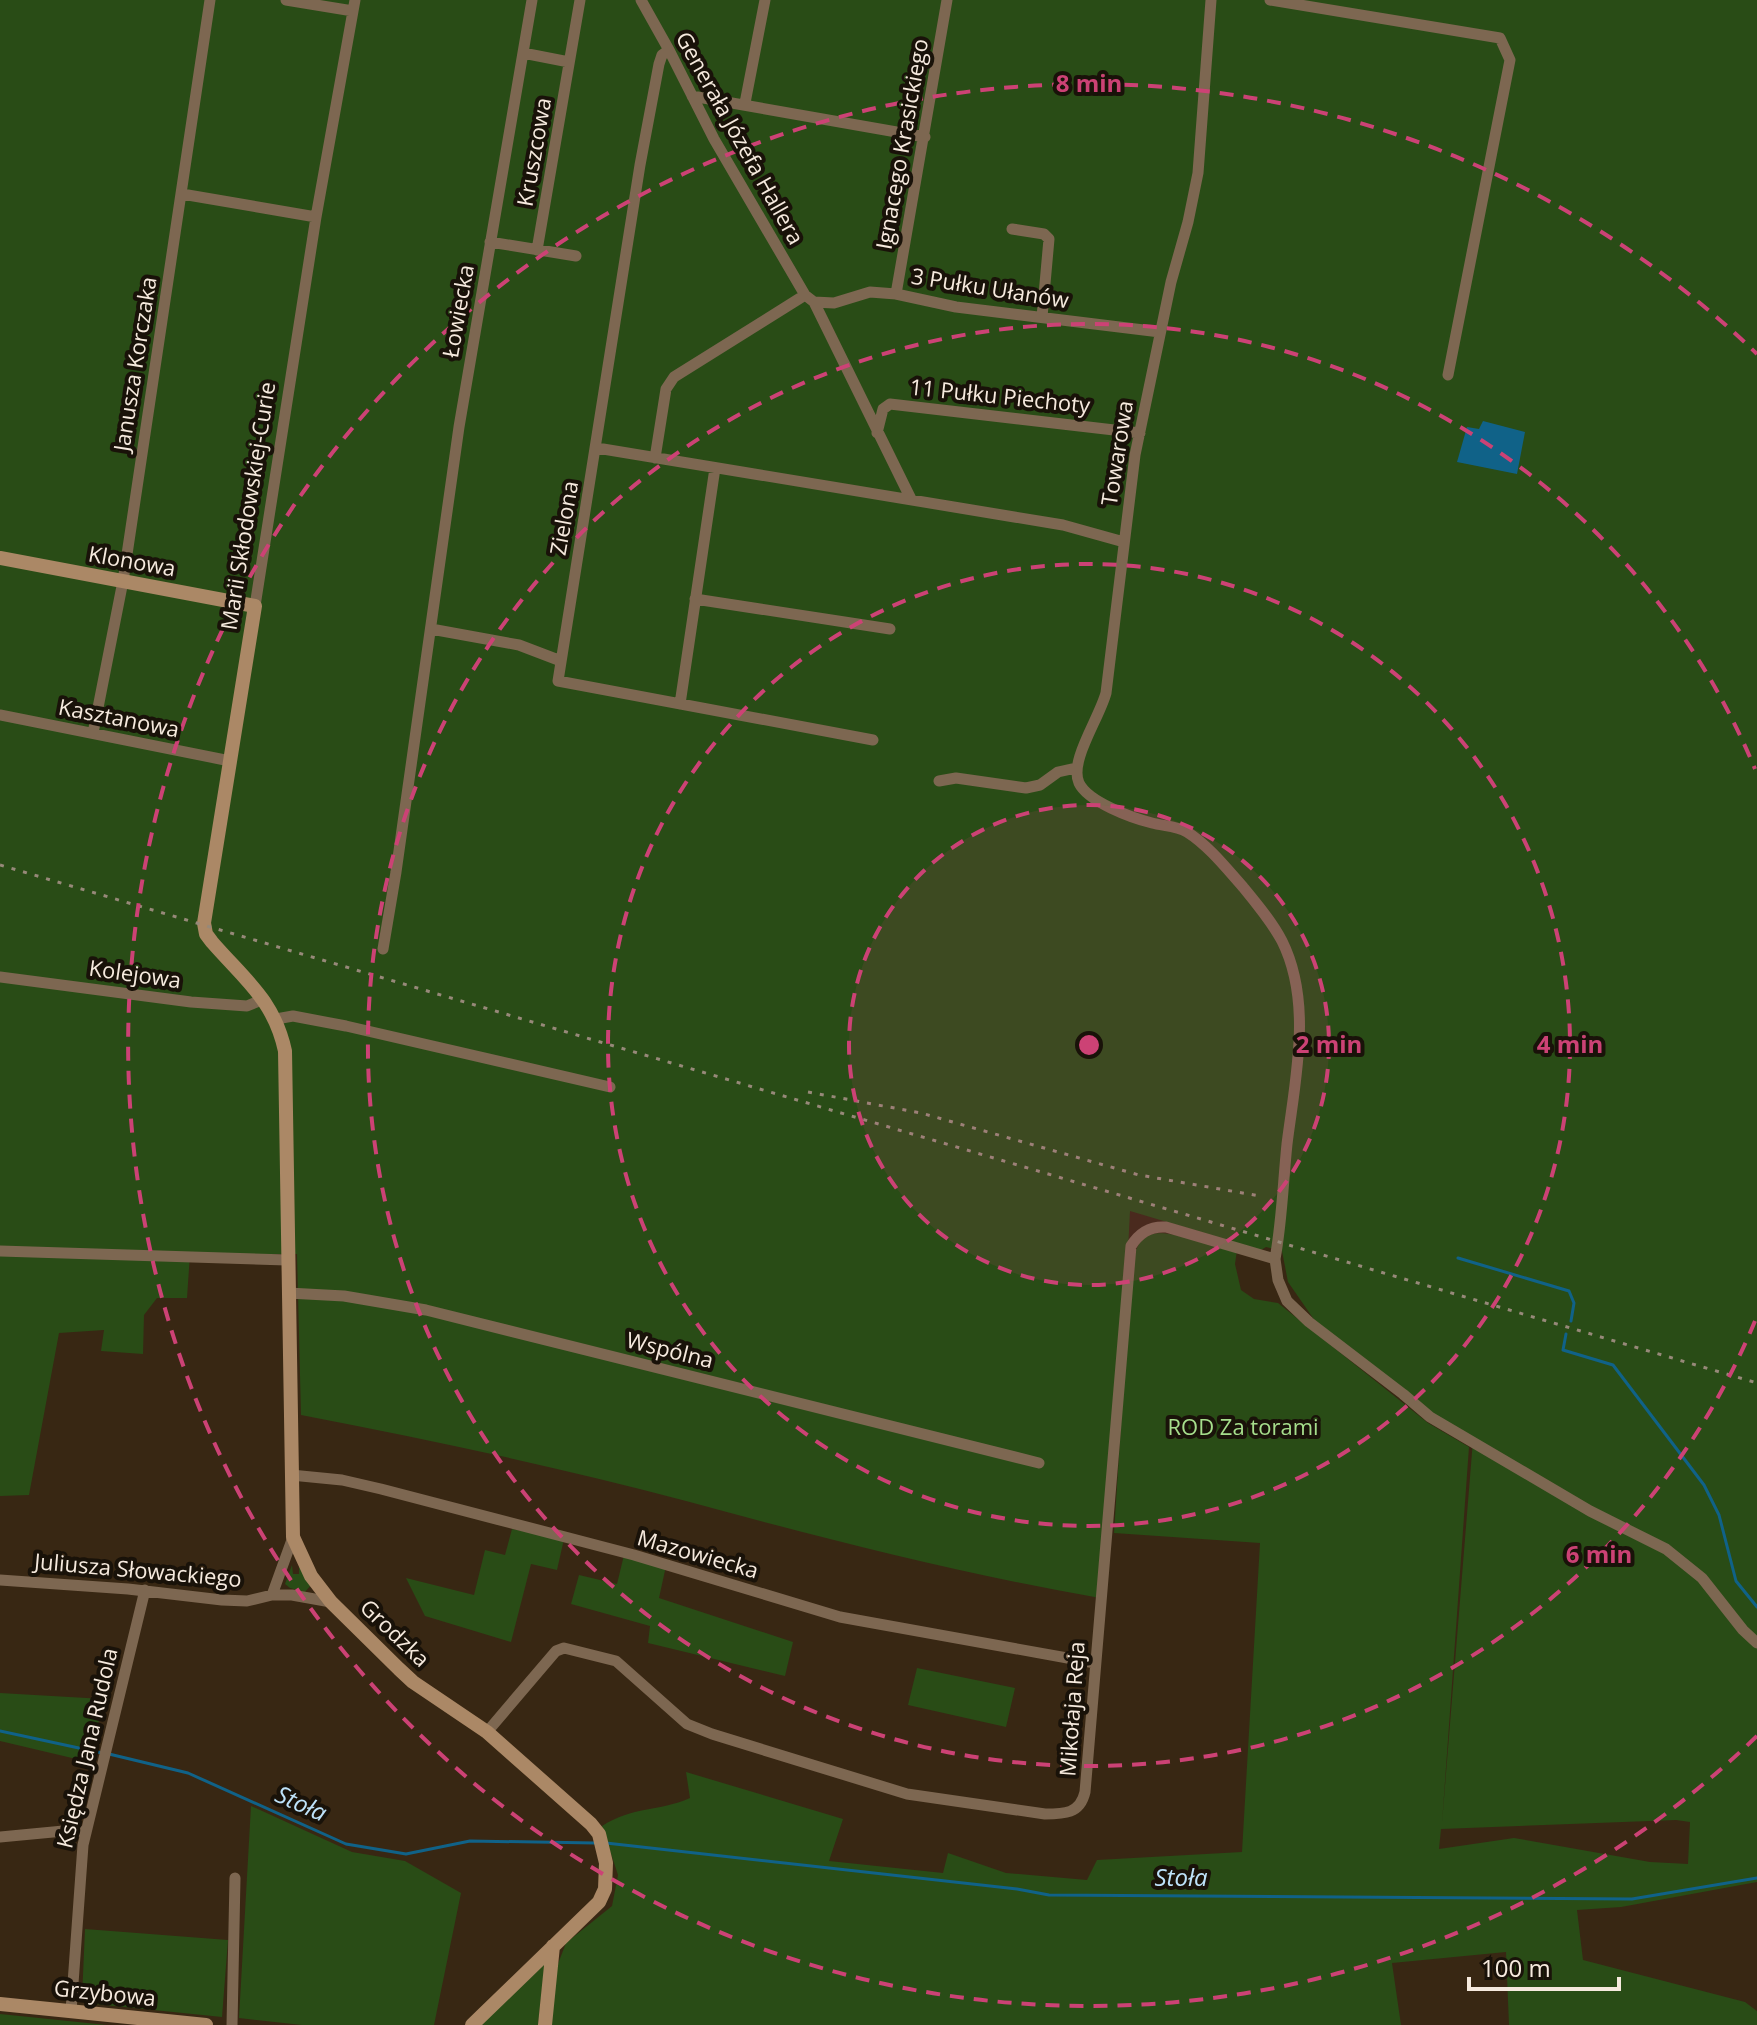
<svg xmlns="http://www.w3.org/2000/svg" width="1757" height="2025" font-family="'Open Sans',sans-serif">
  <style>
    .green { fill: #294c16; fill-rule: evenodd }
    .water { fill: #106288 }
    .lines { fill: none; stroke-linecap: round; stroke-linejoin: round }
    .stream { stroke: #106288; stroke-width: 3 }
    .street { stroke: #7d6751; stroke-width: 11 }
    .secondary { stroke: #ab8866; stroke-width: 14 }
    .rail { stroke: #978979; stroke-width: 3; stroke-dasharray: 4 8; stroke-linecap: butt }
    .ring { fill: none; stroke: #cc4275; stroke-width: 4; stroke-dasharray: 14 10 }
    .labels { text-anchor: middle; stroke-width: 8; stroke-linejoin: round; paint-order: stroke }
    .street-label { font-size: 22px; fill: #f6eade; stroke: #191209 }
    .park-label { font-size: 22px; fill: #a6de8c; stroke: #191209 }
    .water-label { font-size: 24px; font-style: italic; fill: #bee3fa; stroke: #191209 }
    .centre { fill: #cc4275; stroke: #191209; stroke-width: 4 }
    .ring-label { font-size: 24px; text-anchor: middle; font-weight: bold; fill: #cc4275; stroke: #191209; stroke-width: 8; stroke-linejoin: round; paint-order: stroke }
  </style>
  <rect width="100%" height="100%" fill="#382713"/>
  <path class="green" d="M0,0H1757V1882L1621,1907L1577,1910L1583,1960L1745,2002L1757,2011V2025H1509L1506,1952L1392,1963L1401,2025H550L554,1974L566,1943L612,1906L618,1875L602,1826C633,1806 658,1812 690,1798L686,1772L843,1819L829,1861L943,1873L948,1853L1006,1873L1087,1880L1097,1860L1242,1852L1260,1543L1114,1533L1131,1269C1138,1229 1153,1229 1188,1238C1205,1242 1221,1246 1237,1250L1235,1264L1241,1290L1254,1299L1278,1303L1428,1423L1469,1447L1442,1823L1473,1440L1412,1400L1322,1331L1288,1282L1282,1251L1266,1247L1261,1250L1130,1211L1124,1331L1100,1598C961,1574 822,1538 686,1501C559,1467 430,1440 301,1415L297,1254H190L187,1298H157L144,1315L143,1354L101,1351L104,1330L59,1333L29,1495L0,1496ZM1676,1820L1690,1822L1688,1864L1650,1862L1514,1838L1439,1849L1441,1829Z
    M512,1529L564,1539L557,1570L531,1564L511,1642L425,1616L406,1578L474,1595L485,1550L505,1555Z
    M624,1555L666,1566L659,1598L793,1642L785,1676L648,1643L650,1626L571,1604L579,1575L617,1584Z
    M292,1565L293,1574H299V1565L311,1585L305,1592L290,1588L285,1584Z
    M917,1668L1015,1688L1006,1727L908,1705Z
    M0,1693L104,1699L89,1762L0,1741Z
    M251,1806L352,1852L405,1861L461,1893L434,2025H302L239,2018Z
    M85,1929L228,1940L222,2017L85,2003L82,1998Z
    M545,1961L538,2025H480Z
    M0,2014L107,2025H0Z"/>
  <path class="water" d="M1483,421L1525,432L1517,474L1457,462L1467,427L1479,429Z"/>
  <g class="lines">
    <path class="stream" d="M1458,1258L1569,1291L1574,1303L1571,1321
      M1566,1334L1563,1350L1613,1365L1704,1485L1719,1515L1736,1581L1757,1607
      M0,1731L102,1753
      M109,1754L188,1773L346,1844L406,1854L470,1841L595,1843
      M606,1843L1017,1889L1049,1895L1632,1899L1757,1878"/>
    <path class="street" d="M286,0L353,11
      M641,0L669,50L714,139L805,295L814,302L911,499
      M1211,0L1198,173L1188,222L1171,282L1135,455L1106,693C1099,719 1069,761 1079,783C1088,802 1132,818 1152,823C1163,826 1177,826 1187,832C1208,845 1227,869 1243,887C1257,904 1272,922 1282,941C1313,1003 1295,1080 1287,1144C1283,1183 1282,1221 1275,1259L1278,1280L1287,1301L1309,1322L1403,1394L1430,1417L1590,1511L1666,1549L1702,1578L1743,1630L1757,1643
      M1270,0L1500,38L1510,60L1448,375
      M669,50L662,55L659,64L640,165L558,681L873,740
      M523,53L569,62
      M692,96L925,137
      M745,103L765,0
      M182,194L316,217
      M1012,229L1044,234L1049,239L1042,317
      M490,242L576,256
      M537,250L580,0
      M896,294L947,0
      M814,302L834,303L870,292L896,294L956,307L1160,332
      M877,433L883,409L890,404L1140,433
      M597,448L1063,525L1124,542
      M655,458L666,389L674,377L805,295
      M695,599L890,629
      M255,606L316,217L355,0
      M431,629L519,645L561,661
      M680,704L715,468
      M0,715L230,761
      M93,733L123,581L210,0
      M939,781L956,778L1026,788L1040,785L1058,772L1076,768
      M383,949L396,872L459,427L532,0
      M0,977L191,1002L247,1006L264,999
      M276,1019L293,1016L346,1026L610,1087
      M0,1251L287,1260
      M288,1293L344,1296L426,1310L1039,1463
      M291,1475L342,1480L381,1489L634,1555L840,1617L1095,1663
      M0,1580L128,1589L222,1600L247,1601L272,1595H292L331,1602
      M272,1595L293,1537
      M487,1732L556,1651L564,1648L616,1661L687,1724L712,1734L907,1794L1045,1814C1064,1814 1080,1814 1085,1792L1131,1246C1139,1233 1151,1226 1166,1227L1275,1259
      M0,1837L74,1830L86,1833
      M71,2011L83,1845L145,1590
      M232,2025L235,1878"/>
    <path class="secondary" d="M0,558L255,606L204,923L206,934L212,942C245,980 274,1000 285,1051L293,1537L311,1576L331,1602L399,1669L413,1682L487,1732L591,1824L599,1834L606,1863L605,1889L599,1902L472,2025
      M0,2004L206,2025
      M545,2025L553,1946"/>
    <path class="rail" d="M0,865L1757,1383
      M808,1092L921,1113L1139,1175L1260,1196"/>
  </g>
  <circle cx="1089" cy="1045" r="240" fill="#cc4275" fill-opacity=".12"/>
  <g class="ring">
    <circle cx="1089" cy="1045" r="240"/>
    <circle cx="1089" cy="1045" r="481"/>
    <path d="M1755 1321A721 721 0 1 1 1755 769"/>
    <path d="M1757 1736A961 961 0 1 1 1757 354"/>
  </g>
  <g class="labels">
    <g class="street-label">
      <text transform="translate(740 138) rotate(61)" y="8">Generała Józefa Hallera</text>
      <text transform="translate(902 144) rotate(-80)" y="8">Ignacego Krasickiego</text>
      <text transform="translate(534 152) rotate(-80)" y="8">Kruszcowa</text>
      <text transform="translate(990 288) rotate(9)" y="8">3 Pułku Ułanów</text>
      <text transform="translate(458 311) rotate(-80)" y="8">Łowiecka</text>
      <text transform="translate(135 364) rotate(-81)" y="8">Janusza Korczaka</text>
      <text transform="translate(1000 396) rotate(6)" y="8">11 Pułku Piechoty</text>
      <text transform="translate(1117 453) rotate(-81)" y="8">Towarowa</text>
      <text transform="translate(248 506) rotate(-81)" y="8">Marii Skłodowskiej-Curie</text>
      <text transform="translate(564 518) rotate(-80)" y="8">Zielona</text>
      <text transform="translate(132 561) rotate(10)" y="8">Klonowa</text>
      <text transform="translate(119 718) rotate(11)" y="8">Kasztanowa</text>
      <text transform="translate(135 974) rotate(8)" y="8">Kolejowa</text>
      <text transform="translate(670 1350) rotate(14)" y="8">Wspólna</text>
      <text transform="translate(698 1554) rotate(16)" y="8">Mazowiecka</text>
      <text transform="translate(138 1570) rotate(5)" y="8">Juliusza Słowackiego</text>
      <text transform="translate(395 1633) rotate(44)" y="8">Grodzka</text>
      <text transform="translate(1072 1709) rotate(-86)" y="8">Mikołaja Reja</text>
      <text transform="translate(87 1748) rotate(-77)" y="8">Księdza Jana Rudola</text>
      <text transform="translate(105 1993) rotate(6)" y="8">Grzybowa</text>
    </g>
    <g class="park-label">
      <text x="1243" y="1435">ROD Za torami</text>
    </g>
    <g class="water-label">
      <text transform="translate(301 1804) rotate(24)" y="8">Stoła</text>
      <text x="1181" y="1886">Stoła</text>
    </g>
  </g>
  <circle cx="1089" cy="1045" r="12" class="centre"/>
  <g class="ring-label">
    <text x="1089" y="92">8 min</text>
    <text x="1329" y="1053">2 min</text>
    <text x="1570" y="1053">4 min</text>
    <text x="1599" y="1563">6 min</text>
  </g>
  <path d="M1469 1977v12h150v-12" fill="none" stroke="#f6eade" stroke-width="4"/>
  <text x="1481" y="1977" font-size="24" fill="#f6eade" stroke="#191209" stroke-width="6" paint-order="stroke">100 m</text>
</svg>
